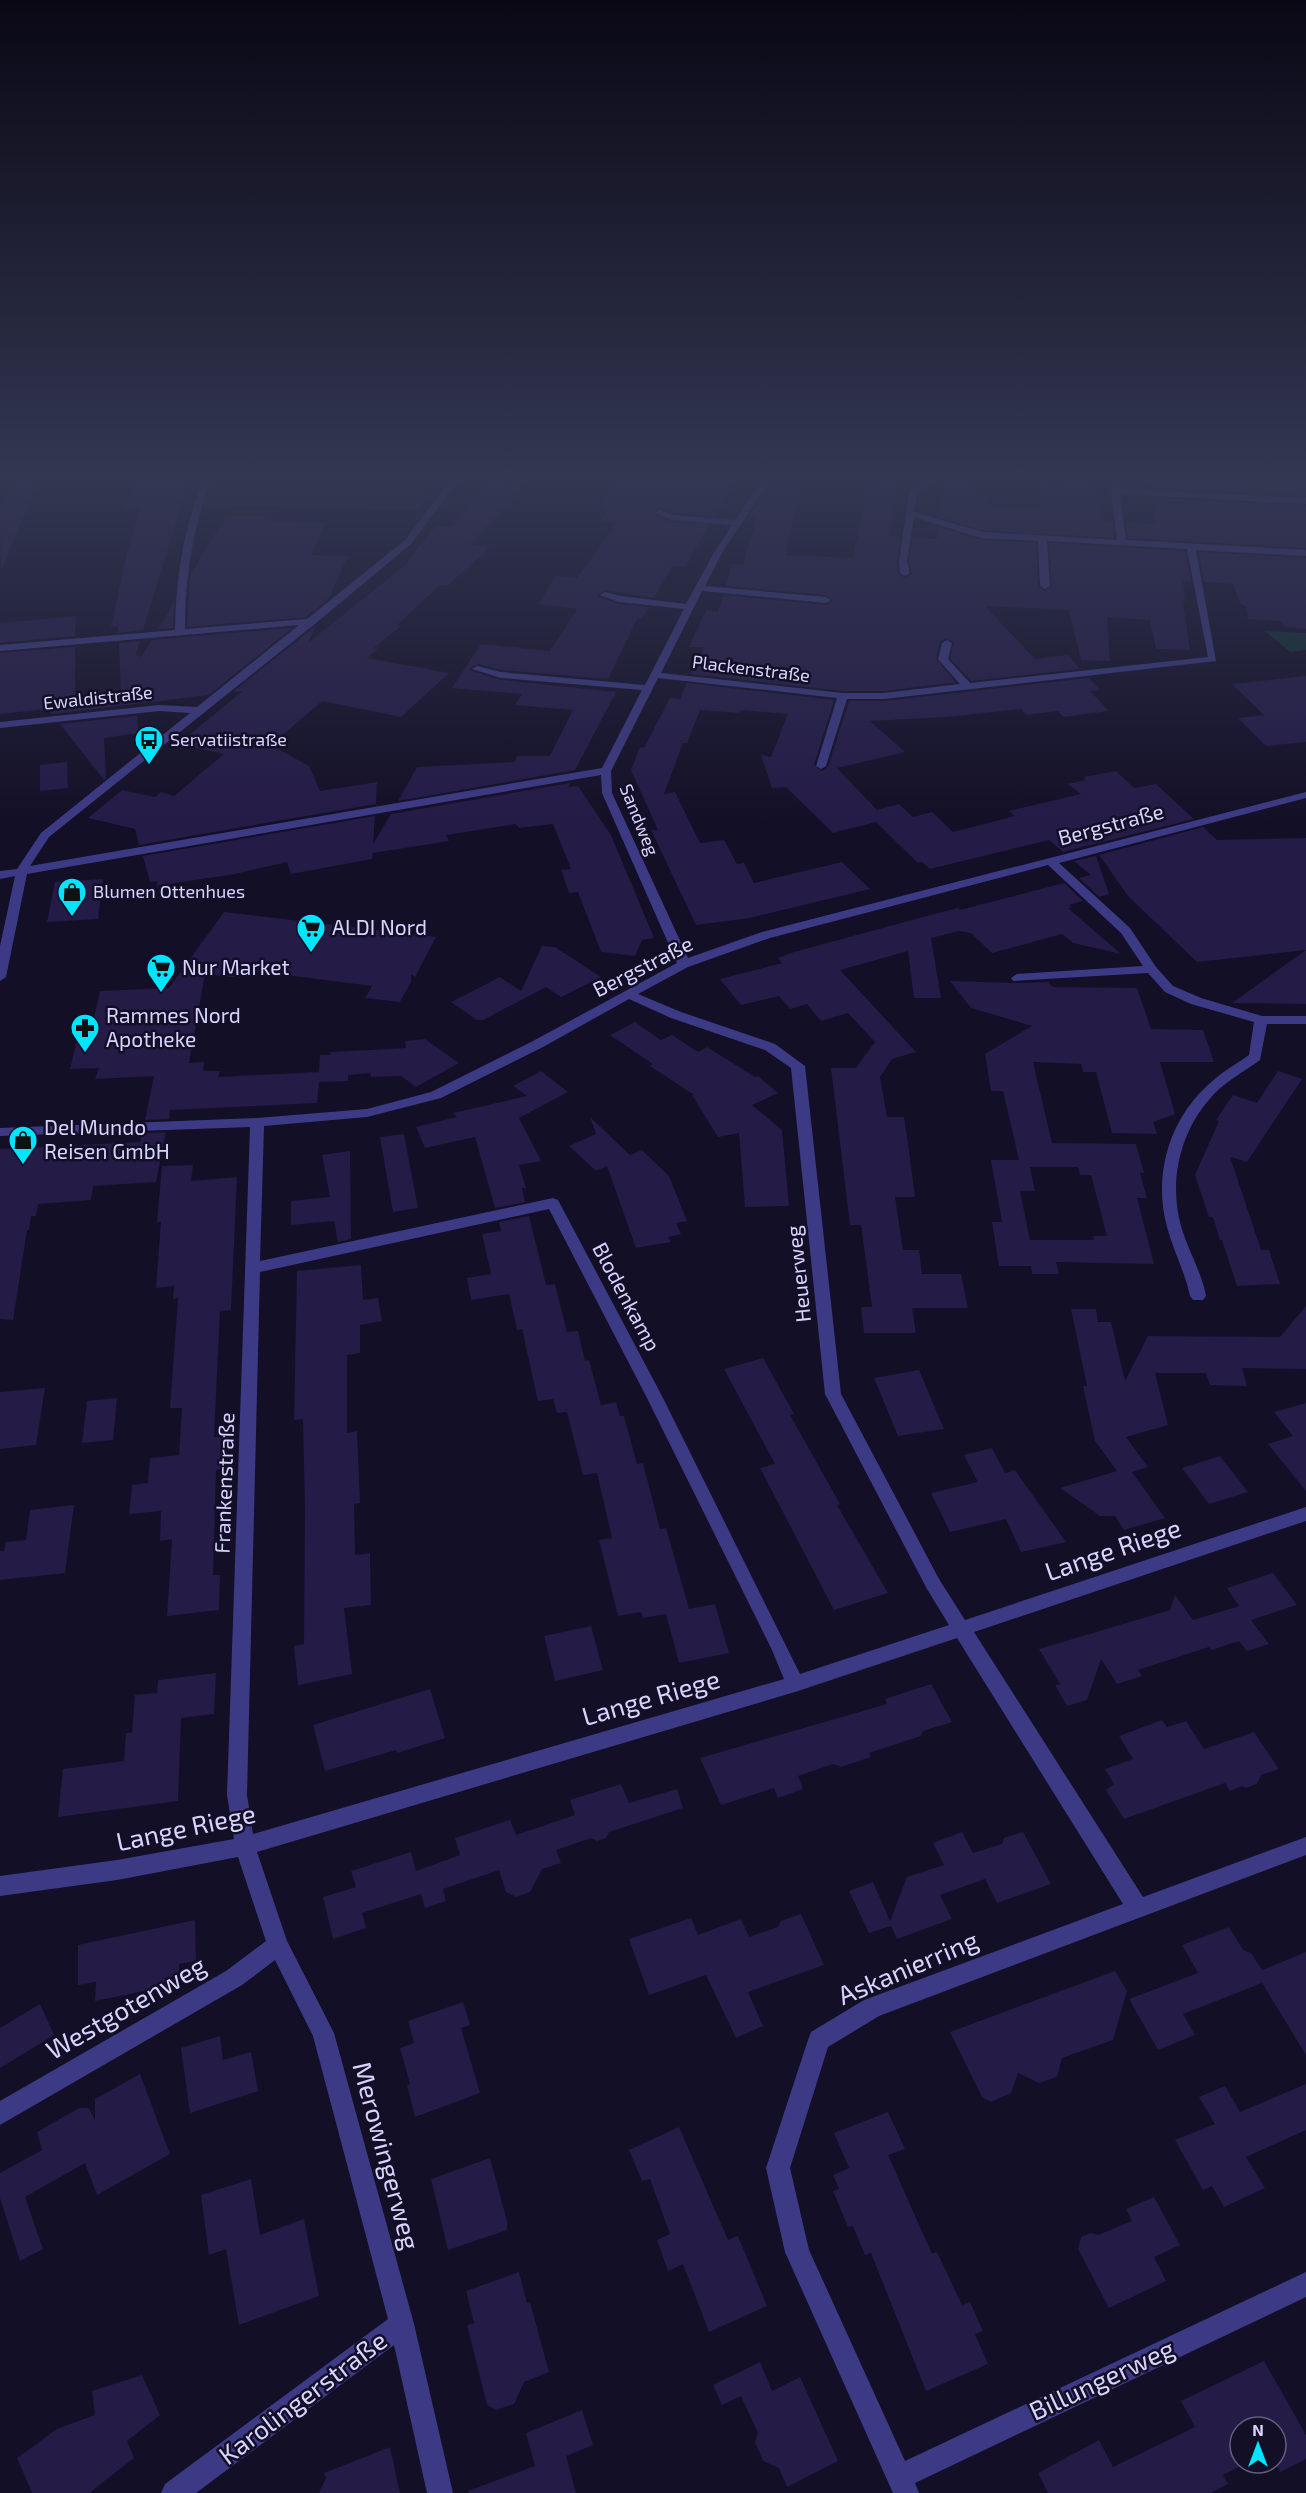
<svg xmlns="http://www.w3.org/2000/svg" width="1306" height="2493" font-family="'Exo 2',sans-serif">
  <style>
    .green { fill: #12302f }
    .building { fill: #241b47; fill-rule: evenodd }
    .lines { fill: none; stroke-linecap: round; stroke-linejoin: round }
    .street { fill: #3d3a85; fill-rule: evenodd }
    .labels { text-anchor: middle; stroke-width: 5; stroke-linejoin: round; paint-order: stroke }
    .far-street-label { font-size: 18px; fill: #d9d4ff; stroke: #130f26 }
    .far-poi-label { font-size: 18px; fill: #d9d4ff; stroke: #130f26; text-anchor: start }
    .street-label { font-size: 21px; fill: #d9d4ff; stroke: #130f26 }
    .poi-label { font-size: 21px; fill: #d9d4ff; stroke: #130f26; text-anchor: start }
    .near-street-label { font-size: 26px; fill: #d9d4ff; stroke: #130f26 }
  </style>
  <rect width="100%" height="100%" fill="#130f26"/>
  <path class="green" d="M216,474L444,476L416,510L202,505Z
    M1265,631L1306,633V650L1290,652Z"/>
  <path class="building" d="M19,474H41L1,570L0,510Z
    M140,474H189L190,477L143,630L118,633V626L111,627L127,553L140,508H125Z
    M493,474H531L516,496L469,545L490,547L447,586L440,585L397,625L401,626L374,648L378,649L367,658L449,673L401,717L322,701L271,745L309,766L320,791L377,782L376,804L139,845L135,829L88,818L122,790L155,797L161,792L174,796L224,754L178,744L243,691L233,692L316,626L308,643L404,566L436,526L452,527Z
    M617,474H724L723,476H727L725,479L735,480L715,516L673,513L660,508L654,511V515L671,522L709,525L685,567L672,566L654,598L606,590L598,594L599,597L618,604L649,607L642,619H637L608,679L501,670L478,664L470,668L471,671L501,680L616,692L575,770L398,801L417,767L515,762L517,756H550L573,710L515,705L522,694L452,688L481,644L550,651L577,609L538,604L556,576L577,578L617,523L600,522L607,511L602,510V497Z
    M944,474H976L974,495L990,496L985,506L1040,510V481L1067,482V474H1093L1101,521L1113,522L1114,538L982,530L939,517Z
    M1215,474L1255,476V474H1257L1306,479V496L1150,488L1148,477L1217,481Z
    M875,475L897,477L890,536L900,537L897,562L898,573L904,578L912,574L909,562L913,538L937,539L939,527L980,540L1036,543L1038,586L1044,591L1052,586L1049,543L1185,551L1191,582L1183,581L1185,602H1183L1190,650L1156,649L1150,620L1107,617L1110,661L1081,660L1069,610L985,606L1035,659L1068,655L1080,669L971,681L950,658L954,642L946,638L940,642L936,658L955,682L884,691H843L691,674L704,647H689L706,610L718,612L723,595L826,605L833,601L826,595L726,586L732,564L743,565L757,517L749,516L771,483L801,486L785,555L853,558L868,485H873Z
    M1151,498L1306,506V548L1128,538L1126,522L1156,524Z
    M226,516H265L264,519H273L272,521L326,523L311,555L348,556L328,599L306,617L187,627L190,576Z
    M1199,552L1306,558V629L1284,627L1282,621L1248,619L1246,607L1240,603L1233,584L1204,582Z
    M174,603L173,628L158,629Z
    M76,616L75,636L0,643V623Z
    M292,628L209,695L52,714L48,709L0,714V653L75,647V695L121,691L119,643L140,641L136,655L141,657L152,640Z
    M1306,676V742L1266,746L1238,718L1264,715L1232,684Z
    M1089,678L1100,690L1090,691L1109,711L1063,717L1058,711L1026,715L1021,709L947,717L870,721L905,752L837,768L877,810L899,804L913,817L932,812L953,832L1015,816L1009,811L1081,794L1068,784L1086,780L1083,777L1116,771L1134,788L1156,784L1194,819L1063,852L1049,840L930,869L922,862L918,863L876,822L833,833L786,787L772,788L761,755L771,757L788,714L741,710L740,713L700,710L687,743H683L664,794L675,792L700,843L724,840L737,864L744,863L754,883L842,862L870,889L750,918L696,925L651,830H658L631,770L640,747L644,748L670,698L680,699L687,683L834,700L814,765L822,771L828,767L849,701H884Z
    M137,716L139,733L104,738L106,778L104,780L60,724Z
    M67,762L68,788L40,791V765Z
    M570,783L568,787L578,786L611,835L654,938L642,940L635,956L601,952L578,892L569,893L561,870L571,869L553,824L519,828L516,824L446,835L449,841L373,853L372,859L291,874L287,862L235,874L156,886L158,881L150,882L143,856L375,816L373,844L391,814Z
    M1203,827L1217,840L1306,838V1004L1232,1003L1306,950L1197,962L1128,896L1099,855Z
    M1096,856L1109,894L1099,897L1079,878L1091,875L1074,861Z
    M103,879L98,919L47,922L55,882Z
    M1064,883L1083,901L1069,905L1072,907L1068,908L1121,954L1073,943L1062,934L992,953L971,933L959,931L931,938L941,998H914L908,951L840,970L916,1052L892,1059L880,1077L887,1117H904L908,1143L915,1197H895L903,1250H919L922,1274H961L968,1308H912L916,1333H864L861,1307H872L861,1225H850L831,1068H856L875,1042L848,1013L821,1021L807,1004L790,1009L779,996L741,1005L720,979L782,963L778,958L794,952L923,917L958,908L960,910Z
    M224,912L436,937L415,977L411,974V982L400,1002L365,998L372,986L246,970L240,978L205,974L189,1063L204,1062L203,1071H220L218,1077L319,1072L320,1055H330L331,1052L406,1048L405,1041L425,1039L459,1063L416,1087L401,1076L371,1077L370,1073L348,1075V1081L319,1082L317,1103L170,1110L169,1119L145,1120L154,1076L95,1079L99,1068L70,1069L77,1040L89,1039L100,991L169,988Z
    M542,946L555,947L601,977L561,997L546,987L483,1020H477L451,1002L500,977L521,991Z
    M950,981L1013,983L1048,982L1053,987L1137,988L1151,1029L1203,1030L1214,1062H1160L1175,1114L1153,1122L1157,1134L1112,1133L1096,1072H1083L1081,1064L1033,1062L1052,1143L1136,1144L1144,1173H1140L1147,1198H1137L1154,1264L1056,1262L1059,1274H1032L1031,1266H999L992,1222H1002L991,1160H1019L1003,1091H991L985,1054L1032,1026L971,1008ZM1030,1167H1078L1080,1175H1091L1107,1236H1093L1094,1240H1030L1020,1191H1035Z
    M635,1022L661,1040L672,1035L698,1052L707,1047L755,1077L758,1076L778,1093L752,1105L782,1130L789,1206L745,1207L739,1133L718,1137L692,1095H694L650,1066L653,1064L610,1035Z
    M541,1071L568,1092L519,1118L541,1161L519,1165L526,1188H522L525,1202L495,1208L475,1137L425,1148L416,1127L457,1117L453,1113L527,1096L513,1086Z
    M1278,1071L1302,1079L1247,1162L1230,1157L1261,1250H1269L1280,1284L1237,1286L1222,1240H1220L1213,1217H1209L1195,1175L1219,1121L1216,1120L1233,1095L1257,1103Z
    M590,1117L630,1155L642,1150L669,1176L687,1221L676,1223L681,1234L668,1237L671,1242L636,1248L607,1166L596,1171L569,1146L596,1134Z
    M166,1132L156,1182L93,1186L91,1200L38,1204L36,1216H31L29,1230H27L13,1320L0,1319V1149L140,1142L142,1133Z
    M404,1134L418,1208L393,1212L380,1137Z
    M350,1151L351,1239L338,1242L334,1221L291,1225V1201L330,1197L322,1155Z
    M193,1165L191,1181L237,1177L231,1310L220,1311L214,1437L226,1436L224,1469L216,1470L213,1575H220L219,1610L167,1616L172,1539L160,1541L161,1511L129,1514L132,1485L148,1483L150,1458L179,1455L182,1408H170L178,1298L173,1299L174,1286L156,1288L161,1222H157L162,1166Z
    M529,1216L546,1285L555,1284L567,1332L578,1331L585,1361L589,1360L601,1405L616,1402L620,1416H624L637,1464L643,1463L660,1529L666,1528L689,1609L715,1604L729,1653L679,1663L666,1614L643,1618L641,1612L618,1616L599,1540L612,1538L597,1473L583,1475L567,1412L557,1413L553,1399L538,1401L522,1329L517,1330L509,1294L471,1300L467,1278L491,1274L482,1234L501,1231L499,1222Z
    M361,1265L363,1300L378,1298L382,1321L360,1325V1353L347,1355V1433L357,1431L360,1503L354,1504L355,1555L370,1553L371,1605L344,1608L352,1674L298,1685L294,1646L304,1644L305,1510L303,1419L294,1420L297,1271Z
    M1306,1306V1369L1242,1368L1247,1386L1210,1385L1206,1373H1155L1168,1425L1126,1437L1148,1467L1132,1472L1165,1518L1124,1530L1115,1516H1100L1060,1488L1117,1471L1095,1441L1083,1386H1087L1071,1309H1096L1098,1322H1111L1125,1381L1148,1336L1280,1337Z
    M763,1358L794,1414L790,1415L840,1504L837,1505L888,1593L834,1610L760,1468L775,1464L724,1369Z
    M919,1370L944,1429L898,1436L874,1378Z
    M45,1388L36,1445L0,1449V1392Z
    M117,1398L113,1440L82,1443L87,1401Z
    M1306,1403V1491L1268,1444L1293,1436L1274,1412Z
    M992,1448L1005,1473L1015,1470L1066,1542L1021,1552L1006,1519L950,1532L931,1493L978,1482L964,1455Z
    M1220,1456L1248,1492L1209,1504L1182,1468Z
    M74,1505L65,1573L0,1580V1551H4L6,1542L26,1540L30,1510Z
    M1273,1573L1297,1605L1251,1620L1269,1644L1247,1651L1239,1641L1211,1650L1209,1647L1138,1670L1142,1676L1117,1684L1101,1659L1087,1700L1067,1706L1055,1685L1060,1684L1039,1649L1170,1610L1175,1595L1193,1620L1239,1606L1227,1588Z
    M591,1626L603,1670L555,1681L544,1636Z
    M216,1673L214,1714L181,1718L178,1801L58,1817L63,1769L124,1761L126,1733H132L135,1695L157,1693L158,1680Z
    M931,1684L952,1722L923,1731L921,1736L869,1753L871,1757L841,1767L833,1764L798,1776L803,1789L778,1798L774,1788L721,1805L700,1758L887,1704L885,1699Z
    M430,1689L445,1738L397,1753L396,1750L325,1771L313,1725Z
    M1162,1720L1167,1727L1186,1721L1204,1749L1254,1732L1279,1769L1261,1775L1257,1784L1246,1788L1242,1786L1230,1791L1225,1783L1124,1819L1106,1790L1114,1784L1105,1769L1133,1759L1119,1736Z
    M621,1784L629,1803L677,1789L683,1808L609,1832L606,1838L597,1841L591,1838L556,1850L561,1863L542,1869L530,1892L516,1897L506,1892L499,1870L443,1889L446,1901L425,1908L421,1894L362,1913L366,1928L333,1939L323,1897L356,1887L351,1871L411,1852L416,1871L460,1855L455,1838L510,1820L516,1835L575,1815L570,1800Z
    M962,1832L973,1853L1002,1844L1004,1838L1023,1832L1051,1884L997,1903L985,1879L940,1895L952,1919L897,1939L891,1926L869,1933L849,1891L873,1882L890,1921L907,1877L944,1865L933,1843Z
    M801,1914L824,1965L748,1992L763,2026L736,2038L706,1975L649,1995L629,1939L691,1918L698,1935L741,1919L749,1937L778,1927L781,1921Z
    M195,1920L196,1961L179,1964V1973L154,1989L95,2001L96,1982L78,1985V1945Z
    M1229,1927L1243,1950L1251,1953L1262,1970L1306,1952V2055L1262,1983L1183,2014L1195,2035L1158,2050L1129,1999L1198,1973L1182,1945Z
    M1115,1971L1127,1991L1113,2040L1062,2058L1057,2077L1039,2083L1018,2073L1011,2093L991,2102L982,2097L950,2032Z
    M463,2002L470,2025L461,2028L480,2093L415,2117L407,2085L410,2084L400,2048L414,2043L408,2021Z
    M40,2004L54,2035L0,2068V2028Z
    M220,2036L223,2060L251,2052L258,2091L190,2113L181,2048Z
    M140,2074L170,2154L97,2195L85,2163L25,2197L43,2249L20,2261L0,2198V2173L42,2150L37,2132L79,2108H89L95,2121V2099Z
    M1306,2084V2130L1246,2157L1265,2188L1224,2207L1212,2186L1203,2190L1175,2140L1215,2124L1199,2097L1225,2086L1240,2112Z
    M888,2112L905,2149L888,2155L932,2254L937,2252L962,2305L970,2302L983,2331L975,2334L988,2364L926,2391L871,2253L865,2255L853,2226L848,2227L833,2191L839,2189L833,2175L849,2168L834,2133Z
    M679,2127L728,2240L738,2236L767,2306L709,2332L683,2264L668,2271L657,2240L670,2234L650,2179L642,2181L629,2150Z
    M490,2158L507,2221V2230L448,2250L431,2179Z
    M251,2179L260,2235L304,2219L319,2296L239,2325L226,2249L209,2255L201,2195Z
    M1154,2197L1180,2245L1154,2257L1166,2281L1109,2308L1078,2249L1081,2237L1091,2233L1098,2235L1132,2221L1126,2209Z
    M519,2272L527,2303L530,2302L549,2372L524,2382L514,2404L496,2410L487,2405L467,2325L474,2323L466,2291Z
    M1264,2361L1306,2435V2459L1280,2472L1275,2463L1276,2427H1240V2463H1247L1223,2475L1228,2484L1211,2493H1048L1038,2473L1099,2440L1113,2467L1195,2427L1181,2401Z
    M760,2362L772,2391L800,2377L838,2461L787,2487L779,2468L763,2461L755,2442L758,2433L741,2396L722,2405L713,2385Z
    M142,2375L160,2415L127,2441L134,2458L89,2493H32L17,2458L57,2429L95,2415L92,2391Z
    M582,2410L593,2445L566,2456L576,2493H469L468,2491L535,2466L526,2433Z
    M390,2447L400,2493H319L326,2478L324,2473Z"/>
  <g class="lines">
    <path class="street" d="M0,474H6L0,481Z
      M206,474H214C193,524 185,575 185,629L307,619L405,540L455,474H463L411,544L316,623L49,837L30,866L602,768L642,690L501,678L472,669L477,666L501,672L645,685L684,609L619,602L600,595L605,592L620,596L686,604L715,551L732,525L672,520L655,513L659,510L673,515L735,520L766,474H774L723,551L705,586L826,597L831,600L826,603L702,591L661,673L843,693H884L960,684L938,659L942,643L947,640L952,643L948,659L970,683L1208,657L1187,549L1047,541L1050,586L1045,589L1040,586L1038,541L981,538L914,517L907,562L910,573L905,576L900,573L899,562L909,492L924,481V474H932L931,484L917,493L914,512L982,532L1117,540L1111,491V474H1119V489L1306,498V504L1120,494L1126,540L1306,550V556L1196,550L1216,661L884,699H847L826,766L821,769L816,766L837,698L658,678L611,771L612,793L688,958L762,932L1306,792V798L1059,863L1130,928L1156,967L1173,986L1201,998L1262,1016H1306V1024H1267L1260,1060C1245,1071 1228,1080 1215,1093C1181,1128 1168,1179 1181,1226C1187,1247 1198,1266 1204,1287L1206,1296L1203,1300H1193L1190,1296C1185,1272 1173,1250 1167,1227C1153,1176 1169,1120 1208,1085C1220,1073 1235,1065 1249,1055L1254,1022L1191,1004L1165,992L1148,973L1013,981L1011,978L1017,974L1143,966L1121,933L1048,865L770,938L688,967L638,994L681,1012L775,1044L805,1066L841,1394L939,1579L965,1620L1306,1507V1521L974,1632L1143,1897L1306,1837V1855L879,2016L828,2047L790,2168L809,2250L905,2461L1306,2272V2297L915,2483L919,2493H893L785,2252L766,2168L808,2040L811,2032L864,2000L1123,1904L957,1638L795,1692L257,1852L287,1941L334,2033L414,2324L453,2493H427L394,2345L196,2493H161L165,2484L388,2319L313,2036L275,1960L242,1985L0,2125V2101L226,1971L266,1941L238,1857L117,1880L0,1896V1876L117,1860L234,1839L227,1795L250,1127L0,1136V1128L257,1118L367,1109L431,1092L533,1041L677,963L602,793L601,775L27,874L6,977L0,981V946L15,876L0,879V871L17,869L41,833L190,713L159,711L0,728V722L159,705L197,707L299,625L0,651V645L175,630C176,575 184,524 206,474ZM629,999L671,1018L765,1050L791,1068L825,1394L927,1589L949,1625L800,1674L662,1396L558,1200L553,1198L260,1261L264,1126L367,1117L441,1098L543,1047ZM549,1209L646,1396L772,1650L784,1679L253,1834L247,1795L260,1272Z"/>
  </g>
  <linearGradient id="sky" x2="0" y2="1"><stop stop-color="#0a0815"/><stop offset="0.58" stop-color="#333752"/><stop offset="1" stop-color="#333752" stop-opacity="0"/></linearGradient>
  <rect width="1306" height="823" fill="url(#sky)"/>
  <defs>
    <g id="bus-pin" transform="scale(1.5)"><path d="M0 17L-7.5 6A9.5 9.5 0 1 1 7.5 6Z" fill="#00e5ff" stroke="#130f26"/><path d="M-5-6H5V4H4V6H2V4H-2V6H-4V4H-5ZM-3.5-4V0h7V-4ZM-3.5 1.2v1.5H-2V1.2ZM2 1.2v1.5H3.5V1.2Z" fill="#111"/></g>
    <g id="shop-pin" transform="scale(1.5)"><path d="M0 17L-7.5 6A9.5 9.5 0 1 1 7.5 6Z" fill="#00e5ff" stroke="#130f26"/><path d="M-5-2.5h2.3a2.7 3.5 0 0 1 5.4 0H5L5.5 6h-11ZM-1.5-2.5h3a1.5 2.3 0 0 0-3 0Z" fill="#111"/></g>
    <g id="supermarket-pin" transform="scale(1.5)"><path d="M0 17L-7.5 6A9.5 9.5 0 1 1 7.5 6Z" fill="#00e5ff" stroke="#130f26"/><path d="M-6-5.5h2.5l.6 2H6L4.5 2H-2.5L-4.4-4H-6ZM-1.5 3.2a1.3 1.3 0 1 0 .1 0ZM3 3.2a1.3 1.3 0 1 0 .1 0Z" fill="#111"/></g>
    <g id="pharmacy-pin" transform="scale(1.5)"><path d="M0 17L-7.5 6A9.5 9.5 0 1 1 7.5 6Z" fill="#00e5ff" stroke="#130f26"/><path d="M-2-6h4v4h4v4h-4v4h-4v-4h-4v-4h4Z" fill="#111"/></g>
  </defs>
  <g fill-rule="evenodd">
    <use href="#bus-pin" x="149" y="740"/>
    <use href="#shop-pin" x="72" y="892"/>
    <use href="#supermarket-pin" x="311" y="928"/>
    <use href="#supermarket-pin" x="161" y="968"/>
    <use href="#pharmacy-pin" x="85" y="1028"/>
    <use href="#shop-pin" x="23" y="1140"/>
  </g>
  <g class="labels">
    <g class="far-street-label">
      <text transform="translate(751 669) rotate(7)" y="6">Plackenstraße</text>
      <text transform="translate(98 698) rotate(-6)" y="6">Ewaldistraße</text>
      <text transform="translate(639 820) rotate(68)" y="6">Sandweg</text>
    </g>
    <g class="far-poi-label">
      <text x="170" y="746">Servatiistraße</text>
      <text x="93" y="898">Blumen Ottenhues</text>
    </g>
    <g class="street-label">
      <text transform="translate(1111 825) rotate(-15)" y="7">Bergstraße</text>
      <text transform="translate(643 967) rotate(-27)" y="7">Bergstraße</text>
      <text transform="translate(799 1274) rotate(-96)" y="7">Heuerweg</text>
      <text transform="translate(626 1297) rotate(62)" y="7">Blodenkamp</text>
      <text transform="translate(225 1483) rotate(-88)" y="7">Frankenstraße</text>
    </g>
    <g class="poi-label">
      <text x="332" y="935">ALDI Nord</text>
      <text x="182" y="975">Nur Market</text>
      <text x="106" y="1023">Rammes Nord<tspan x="106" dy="24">Apotheke</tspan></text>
      <text x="44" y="1135">Del Mundo<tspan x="44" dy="24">Reisen GmbH</tspan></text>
    </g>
    <g class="near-street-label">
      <text transform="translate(1113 1550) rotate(-19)" y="9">Lange Riege</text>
      <text transform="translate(651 1698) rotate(-16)" y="9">Lange Riege</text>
      <text transform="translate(186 1828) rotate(-12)" y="9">Lange Riege</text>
      <text transform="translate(908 1968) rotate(-23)" y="9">Askanierring</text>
      <text transform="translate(126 2008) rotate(-30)" y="9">Westgotenweg</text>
      <text transform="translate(386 2156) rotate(75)" y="9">Merowingerweg</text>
      <text transform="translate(1102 2380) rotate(-25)" y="9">Billungerweg</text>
      <text transform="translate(303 2398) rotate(-37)" y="9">Karolingerstraße</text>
    </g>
  </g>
  <g transform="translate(1258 2445)"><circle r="28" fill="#130f26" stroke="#625e7d" stroke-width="1.5"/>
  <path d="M0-4.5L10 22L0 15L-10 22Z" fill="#00e5ff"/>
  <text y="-9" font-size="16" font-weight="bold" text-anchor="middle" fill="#d9d4ff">N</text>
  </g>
</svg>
